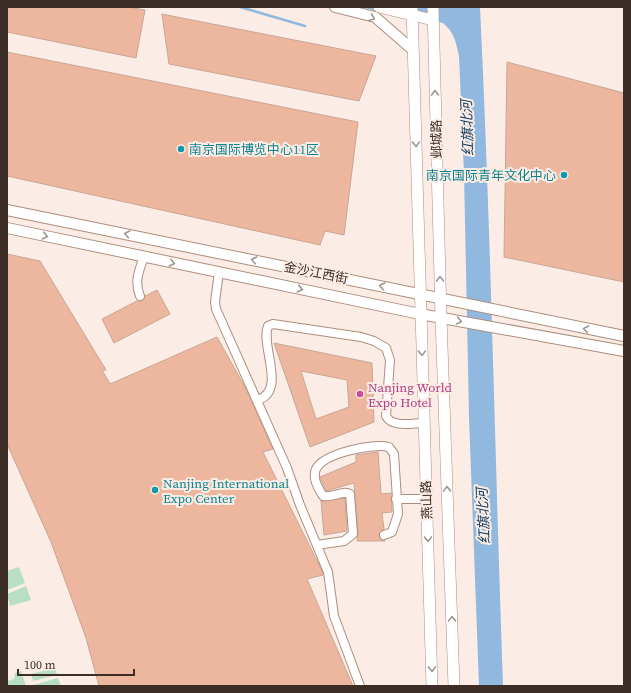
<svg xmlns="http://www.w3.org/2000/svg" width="631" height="693" font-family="'Source Serif 4','Noto Sans SC',serif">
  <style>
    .green { fill: #b8dfc1 }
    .water { fill: #91b8df }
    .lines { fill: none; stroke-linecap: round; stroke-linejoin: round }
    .stream { stroke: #91b8df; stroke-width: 2.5 }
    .building { fill: #ecb79e; stroke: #c9a695; fill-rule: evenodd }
    .minor-casing { stroke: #ae8d7c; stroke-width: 10 }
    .tertiary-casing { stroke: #ae8d7c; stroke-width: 12 }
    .secondary-casing { stroke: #ae8d7c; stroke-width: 12 }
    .minor { stroke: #fff; stroke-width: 8 }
    .tertiary { stroke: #fff; stroke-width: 10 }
    .secondary { stroke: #fff; stroke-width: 11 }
    .oneway { stroke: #9e9693 }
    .culture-dot { fill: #0f9aa8; stroke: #fbede5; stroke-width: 1.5 }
    .hotel-dot { fill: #d1479c; stroke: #fbede5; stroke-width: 1.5 }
    .labels { text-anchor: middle; stroke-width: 4; stroke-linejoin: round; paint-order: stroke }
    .street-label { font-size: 13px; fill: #3c2e27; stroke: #fbede5 }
    .culture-label { font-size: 13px; fill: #0d838f; stroke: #fbede5; text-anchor: start }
    .hotel-label { font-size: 13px; fill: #b23c85; stroke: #fbede5; text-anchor: start }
    .water-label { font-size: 14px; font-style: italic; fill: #113d62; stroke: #fbede5 }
  </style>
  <rect width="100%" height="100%" fill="#fbede5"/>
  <path class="green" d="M19,567L25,583L7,590V571Z
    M26,586L31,600L10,606L7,594Z
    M55,668L57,675L33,681L31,674Z
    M21,671L26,686H7V681L14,679L15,673Z
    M58,678L61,686L33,685Z"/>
  <path class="water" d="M358,7H480C491,233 495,460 503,686H479L469,417L464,173L459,56C456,42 454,32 443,23Z"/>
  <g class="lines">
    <path class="stream" d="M240,7L305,26"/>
  </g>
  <path class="building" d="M7,7H128L145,10L136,58L7,32Z
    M162,14L187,19L376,56L359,101L169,64Z
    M7,52L358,122L344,235L325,231L320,245L7,176Z
    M507,62L624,93V282L504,257Z
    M7,254L40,261L106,370H102L110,384L217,337L245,387L273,449L263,452L323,573V575L307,579L353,686H99L86,638L51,542L7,444Z
    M157,290L170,314L114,343L102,319L137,301H142L145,296Z
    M274,343L372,363L374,422L310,447ZM301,371L347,380L349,407L316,419Z
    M378,452L381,494L391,493L392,512L382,513L384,529L379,534L380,539L385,541H357L358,534L354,483L326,491L320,477L356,462V455Z
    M345,498L347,531L324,535L321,501Z"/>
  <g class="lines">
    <g class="minor-casing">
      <path id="minor" d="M219,272L215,302L216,309L287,468L300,505L328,572L334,616L360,686
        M140,296C134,282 139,270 144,257
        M258,400C287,390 260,346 268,326L273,324L361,337L374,341L386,348L390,360L386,416C392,428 413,423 424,423
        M396,499H426
        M317,545L344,541L353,534L350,494C343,490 332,498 323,496C318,488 312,478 316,469C324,453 373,443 389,447L394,454L398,514L392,532L384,535"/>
    </g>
    <g class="tertiary-casing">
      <path id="tertiary" d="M335,7L375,17L413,50
        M7,210L624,336
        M7,228L420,314L624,351"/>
    </g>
    <g class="secondary-casing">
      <path id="secondary" d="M379,7L433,20
        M412,7L432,686
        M433,7L441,318L454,686"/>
    </g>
    <use href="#minor" class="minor"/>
    <use href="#tertiary" class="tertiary"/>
    <use href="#secondary" class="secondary"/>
  </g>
  <defs><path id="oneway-chevron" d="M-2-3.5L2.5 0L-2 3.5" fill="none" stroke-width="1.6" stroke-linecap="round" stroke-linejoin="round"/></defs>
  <g class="oneway">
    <use href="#oneway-chevron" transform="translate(372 18) rotate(23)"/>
    <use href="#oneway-chevron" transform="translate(435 93) rotate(-91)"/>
    <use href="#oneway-chevron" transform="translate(416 144) rotate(88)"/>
    <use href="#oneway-chevron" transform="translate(127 234) rotate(-169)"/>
    <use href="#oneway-chevron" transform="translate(45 236) rotate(12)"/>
    <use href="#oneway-chevron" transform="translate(254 260) rotate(-169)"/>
    <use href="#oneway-chevron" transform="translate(172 263) rotate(12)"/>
    <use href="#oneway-chevron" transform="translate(440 279) rotate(-91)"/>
    <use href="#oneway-chevron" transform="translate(382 286) rotate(-169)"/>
    <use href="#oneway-chevron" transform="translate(300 289) rotate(12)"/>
    <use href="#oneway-chevron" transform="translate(459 321) rotate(10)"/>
    <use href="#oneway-chevron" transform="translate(586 329) rotate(-169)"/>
    <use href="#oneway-chevron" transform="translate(422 353) rotate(88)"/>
    <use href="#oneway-chevron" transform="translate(447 489) rotate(-92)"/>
    <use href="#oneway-chevron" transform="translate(428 539) rotate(88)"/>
    <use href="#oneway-chevron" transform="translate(452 619) rotate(-92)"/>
    <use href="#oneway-chevron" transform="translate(432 669) rotate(88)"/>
  </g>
  <g class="culture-dot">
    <circle cx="181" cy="149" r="4"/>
    <circle cx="564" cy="175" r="4"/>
    <circle cx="155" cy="490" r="4"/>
  </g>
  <circle class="hotel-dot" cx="360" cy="394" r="4"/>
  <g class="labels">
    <g class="street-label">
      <text transform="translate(436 139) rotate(-91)" y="5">邺城路</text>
      <text transform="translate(316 272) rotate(11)" y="5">金沙江西街</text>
      <text transform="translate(426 500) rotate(-92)" y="5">燕山路</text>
    </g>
    <g class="culture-label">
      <text x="189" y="154">南京国际博览中心11区</text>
      <text x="556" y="180" text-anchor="end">南京国际青年文化中心</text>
      <text x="163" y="488">Nanjing International<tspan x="163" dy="15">Expo Center</tspan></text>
    </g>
    <g class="hotel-label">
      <text x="368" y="392">Nanjing World<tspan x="368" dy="15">Expo Hotel</tspan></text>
    </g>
    <g class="water-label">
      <text transform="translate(467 128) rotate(-92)" y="5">红旗北河</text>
      <text transform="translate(483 516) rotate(-93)" y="5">红旗北河</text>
    </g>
  </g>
  <rect width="631" height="693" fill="none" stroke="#3c2e27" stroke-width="16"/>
  <path d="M18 669v6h116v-6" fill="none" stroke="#3c2e27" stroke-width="2"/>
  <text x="24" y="669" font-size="12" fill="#3c2e27" stroke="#fbede5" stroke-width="3" paint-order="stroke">100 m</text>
</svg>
